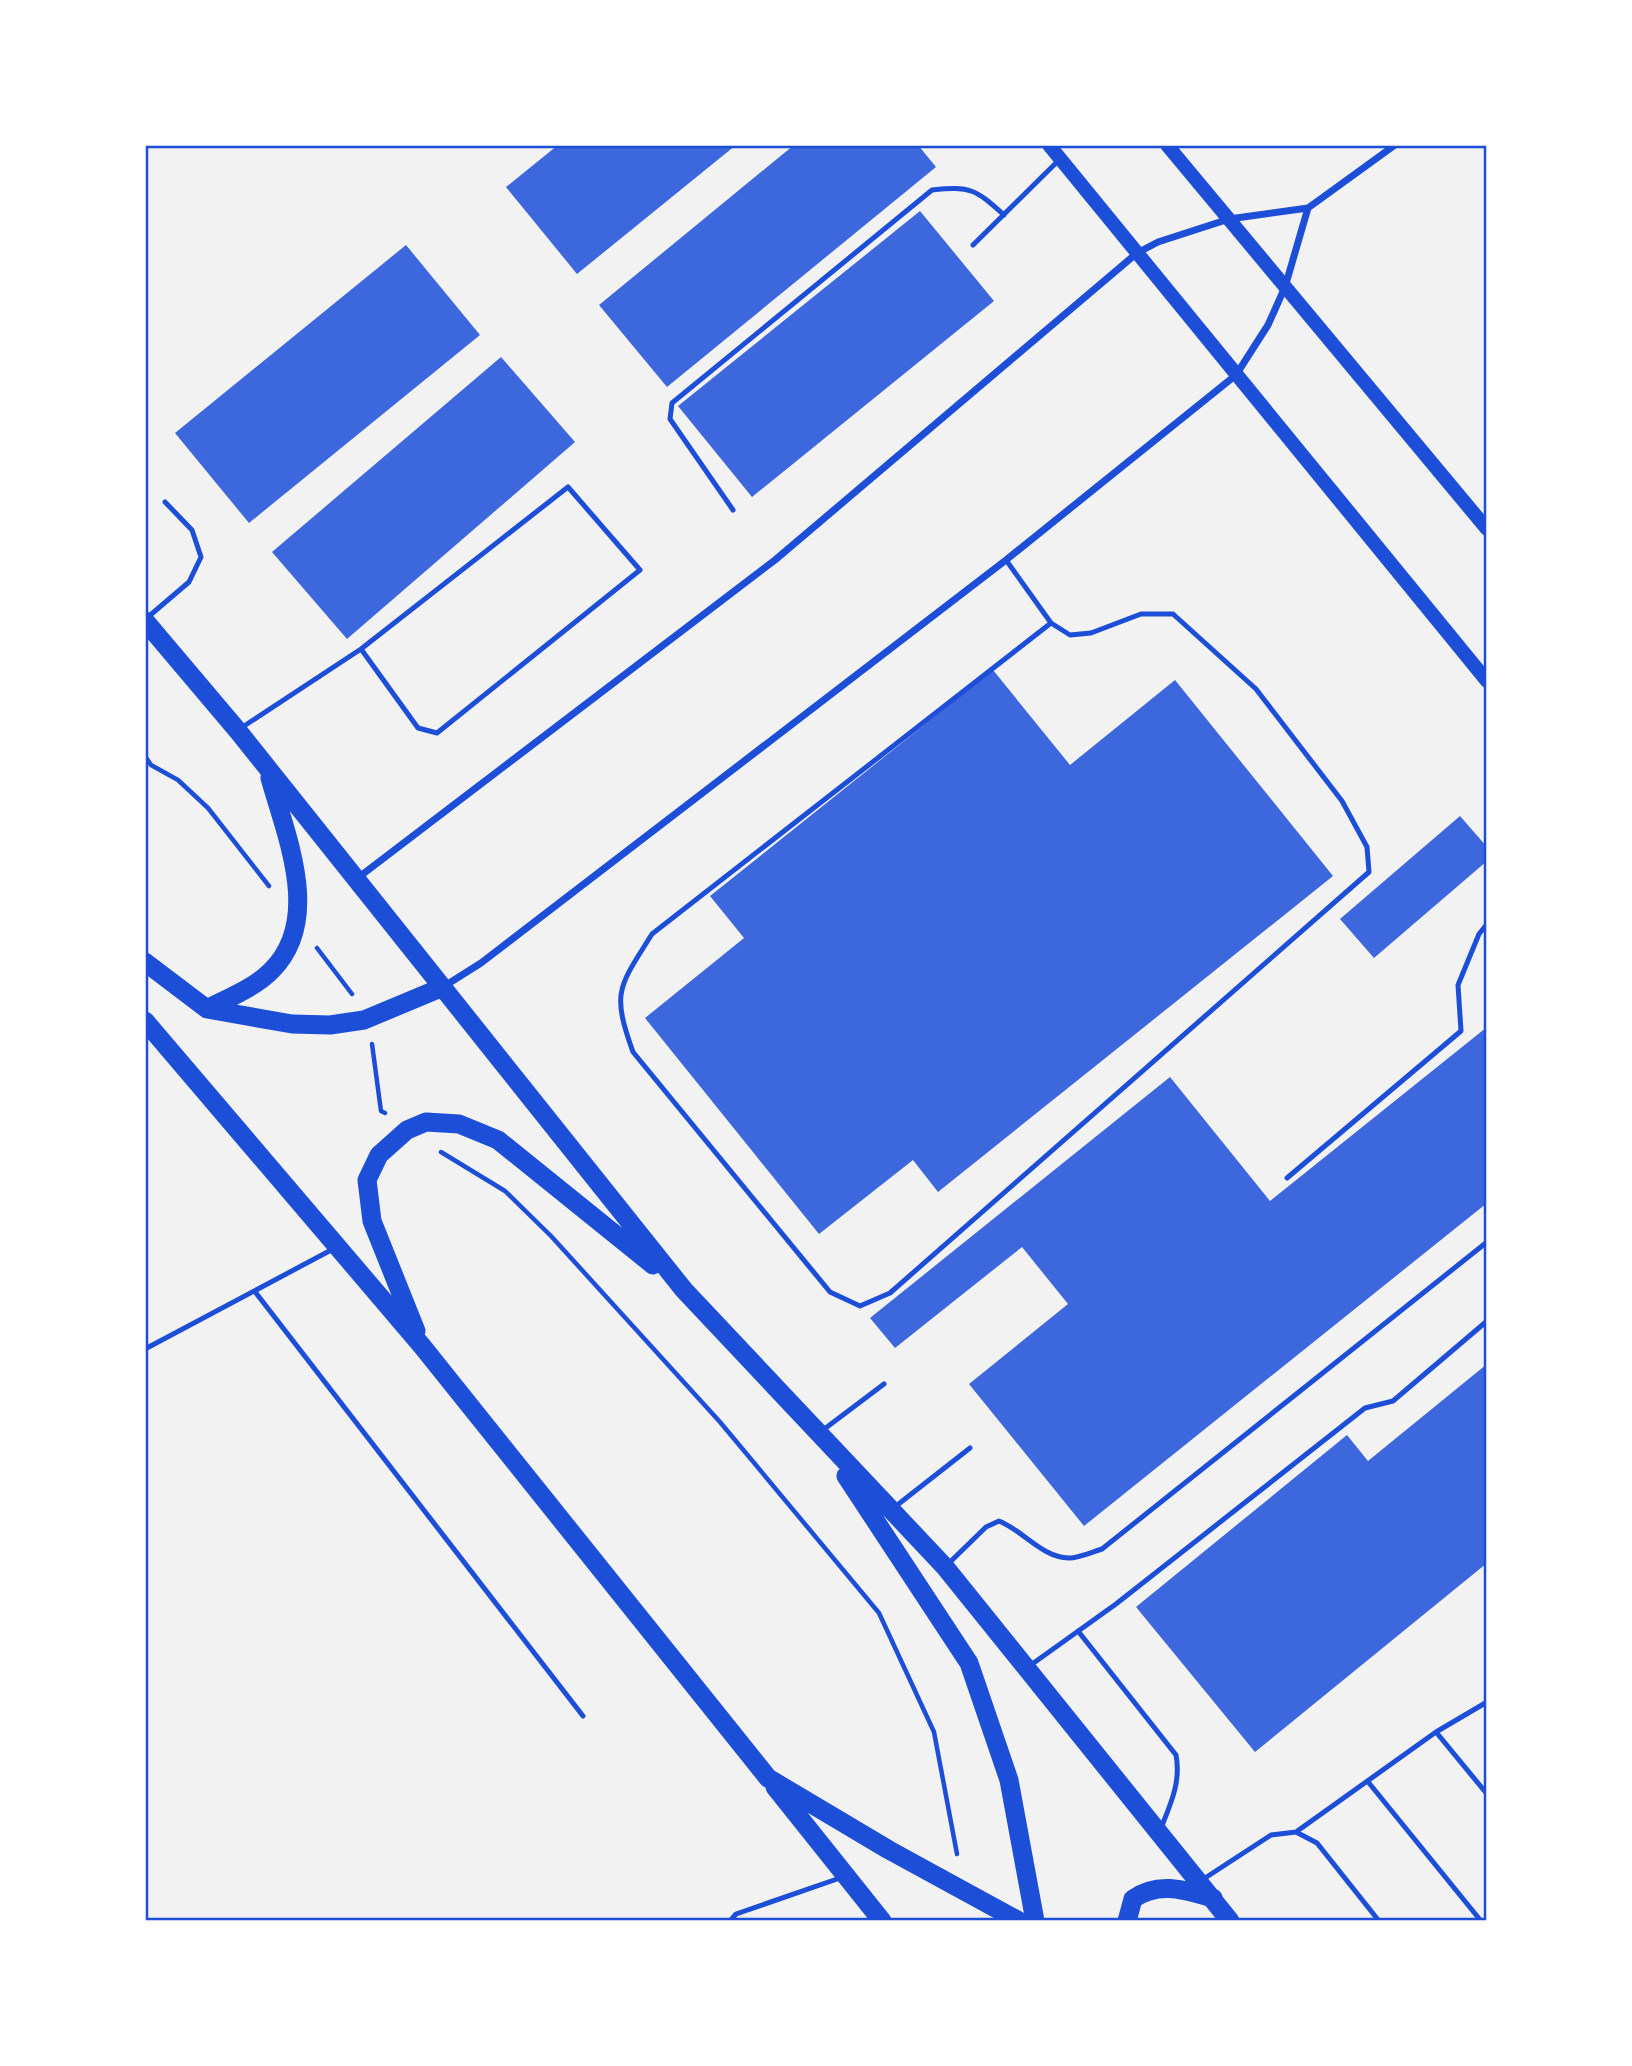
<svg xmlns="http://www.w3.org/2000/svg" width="1632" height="2066" font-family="Mulish,sans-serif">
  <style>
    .building { fill: #3d67dc }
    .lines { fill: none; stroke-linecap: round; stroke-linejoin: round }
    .path { stroke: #1d4ed8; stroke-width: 4.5 }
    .service { stroke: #1d4ed8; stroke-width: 5 }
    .minor { stroke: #1d4ed8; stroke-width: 7 }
    .secondary { stroke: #1d4ed8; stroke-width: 14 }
    .trunk { stroke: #1d4ed8; stroke-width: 19 }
    .neatline { fill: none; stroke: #1d4ed8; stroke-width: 2.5 }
  </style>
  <rect width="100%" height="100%" fill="#f2f2f2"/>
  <path class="building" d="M558,145H736L577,274L506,187Z
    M794,145H918L936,167L667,387L599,305Z
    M920,211L994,301L752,497L678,406Z
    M406,245L480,335L249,523L175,433Z
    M501,357L575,442L347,639L272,552Z
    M993,670L1070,765L1175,680L1333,876L938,1192L913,1160L819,1234L645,1018L744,938L710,896Z
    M1460,816L1487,847V861L1374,958L1340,919Z
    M1487,1027V1203L1084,1526L969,1384L1068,1304L1022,1247L895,1348L870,1318L1170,1077L1270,1201Z
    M1487,1364V1563L1255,1752L1136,1607L1347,1435L1368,1461Z"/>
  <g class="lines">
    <path class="path" d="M145,756L151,765L178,780L208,808L269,886
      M317,948L352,994
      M372,1044L381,1111L385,1113
      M441,1152L505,1191L551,1236L720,1422L879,1613L934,1732L957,1854"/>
    <path class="service" d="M973,245L1060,159
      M733,510L670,419L672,403L932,190C971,186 975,189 1004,215
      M1006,560L1051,623L1070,635L1091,633L1141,614H1173L1256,689L1342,801L1367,847L1369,872L890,1293L860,1306L830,1292L633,1052C611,991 619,987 652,934L1051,623
      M148,617L189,582L201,557L192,530L165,502
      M241,728L361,649L568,487L640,570L437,733L418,728L361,649
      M1287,1178L1461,1031L1458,985L1479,934L1487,924
      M256,1293L583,1716
      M145,1349L335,1248
      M823,1430L884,1384
      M896,1506L970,1448
      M947,1565L986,1527L999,1521C1024,1531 1041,1557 1069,1558C1079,1558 1092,1552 1102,1549L1487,1242
      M1078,1631L1176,1755C1181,1782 1171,1803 1161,1828
      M1028,1667L1116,1604L1365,1408L1393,1401L1487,1321
      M1436,1732L1487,1794
      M1369,1783L1481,1921
      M1296,1832L1317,1843L1379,1921
      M1202,1880L1271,1835L1296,1832L1436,1732L1487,1702
      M730,1921L736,1914L840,1878"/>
    <path class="minor" d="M359,877L775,560L1137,253L1158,242L1229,219L1308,208L1395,145
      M443,987L481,963L1006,560L1236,375L1268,325L1285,287L1308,208"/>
    <path class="secondary" d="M1049,145L1487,681
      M1167,145L1487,529"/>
    <path class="trunk" d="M145,621L238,731L684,1290L945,1567L1230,1921
      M145,962L207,1009L292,1024L330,1025L364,1020L443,987
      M207,1009C228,998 254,988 271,971C323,920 286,836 270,778
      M145,1021L422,1346L768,1778L889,1850L1019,1921
      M416,1331L372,1221L367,1180L379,1155L407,1130L426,1122L459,1124L498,1140L653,1265
      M846,1476L969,1663L1009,1780L1035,1921
      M775,1787L882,1921
      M1127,1921L1133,1899C1159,1881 1184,1890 1213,1898"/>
  </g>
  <rect width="1632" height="2066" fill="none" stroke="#ffffff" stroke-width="294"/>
  <rect x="147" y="147" width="1338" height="1772" class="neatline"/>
</svg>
